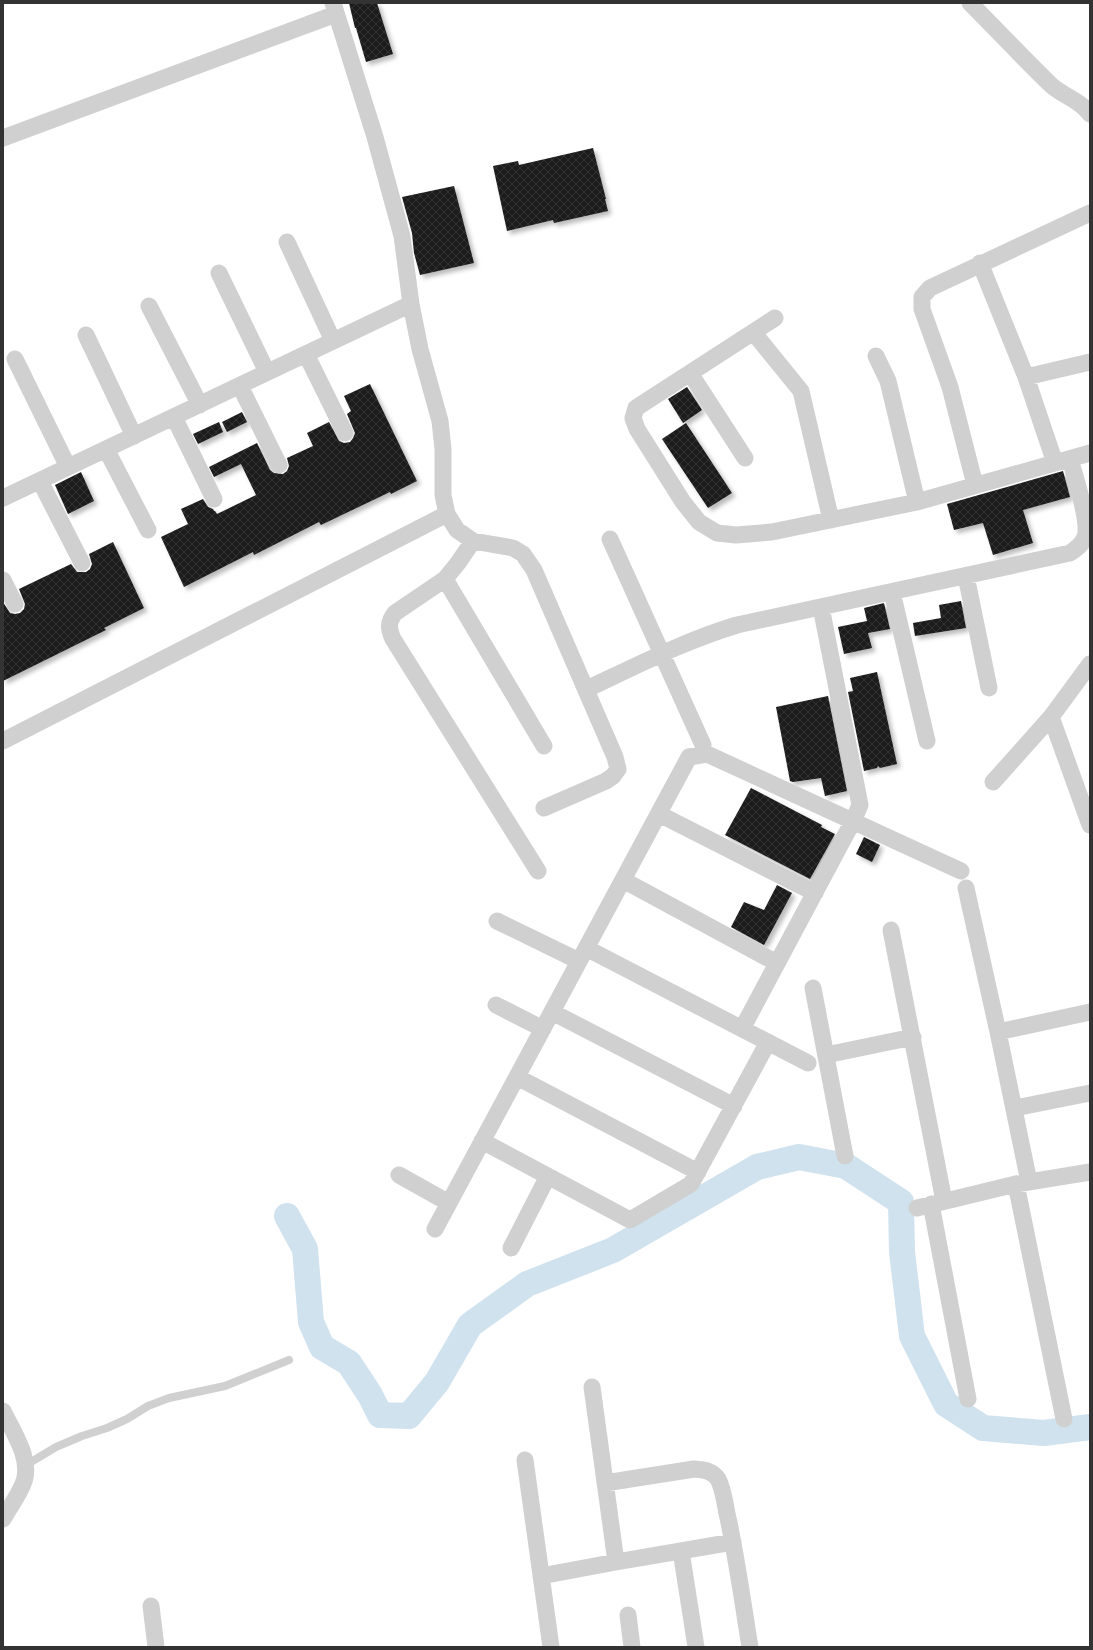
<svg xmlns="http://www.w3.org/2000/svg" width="1093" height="1650" font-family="'PT Sans',sans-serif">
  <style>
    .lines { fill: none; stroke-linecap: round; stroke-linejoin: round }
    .river { stroke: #cfe2ee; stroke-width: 26 }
    .building { fill: url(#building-cross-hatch); filter: url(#shadow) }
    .service { stroke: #d0d0d0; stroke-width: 8 }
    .minor { stroke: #d0d0d0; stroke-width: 17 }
  </style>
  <defs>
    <pattern id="building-cross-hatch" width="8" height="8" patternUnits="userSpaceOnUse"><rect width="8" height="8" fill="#1a1a1a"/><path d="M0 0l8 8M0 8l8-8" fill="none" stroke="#333"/></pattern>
    <filter id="shadow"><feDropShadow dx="3.5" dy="3.5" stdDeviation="2" flood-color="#0004"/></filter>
  </defs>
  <rect width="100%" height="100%" fill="#fff"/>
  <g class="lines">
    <path class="river" d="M287,1216L305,1249L311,1322L322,1347L349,1363L370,1395L380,1415L409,1416L437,1382L470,1325L527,1284L613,1250L757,1167L799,1157L846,1166L901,1202L902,1252L912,1336L946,1404L983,1428L1044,1433L1090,1427"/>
  </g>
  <path class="building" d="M349,3H377L393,54L366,62L356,28H355Z
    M593,148L606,199H605L608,211L554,223L553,220L507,231L493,166L518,161L519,165Z
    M454,186L474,263L420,275L414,253L412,233L402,197Z
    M370,384L417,481L391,494L390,492L321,525L319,522L254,555L253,552L184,587L161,537L188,524L181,509L203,499L208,507L213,509L214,511H215L217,514L256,495L241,464L214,477L209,467L257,443L270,470L274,473L283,474L287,471L289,466L287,458L313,446L307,433L329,422L339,441L344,443L350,442L353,438L355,433L347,414L351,411L344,396Z
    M687,387L702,410L683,423L668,399Z
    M242,412L247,422L227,432L222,422Z
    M219,422L223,432L198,444L193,434Z
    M686,423L732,493L708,508L662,439Z
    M1063,471L1070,497L1023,510L1033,543L993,555L983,523L954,530L947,504Z
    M81,472L94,501L68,514L55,485Z
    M113,542L144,608L104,628L106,630L3,681V602L10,613L15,614L20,613L24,609L25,604L19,589L71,564L77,572H86L90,569L92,564L89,554Z
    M961,601L966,628L915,636L913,623L941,618L939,605Z
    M884,603L890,629L868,633L872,648L844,654L838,627L867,621L864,608Z
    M877,672L897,764L880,768L878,766L877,768L864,771L848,692L853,691L850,678Z
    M828,696L847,791L825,796L821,778L793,782L790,781L776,707Z
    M751,788L822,825L821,827L835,834L810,879L725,835Z
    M864,837L880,845L872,862L856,854Z
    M777,885L792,893L764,945L731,927L744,902L764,910Z"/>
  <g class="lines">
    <path class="service" d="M26,1465L56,1447L82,1436L107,1428L127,1419L148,1406L169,1398L225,1386L289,1360"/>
    <path class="minor" d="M333,3L375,137L402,236L411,304L420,349L440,421L443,449V495L447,514L457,530L473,541L513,548L523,554L534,570L615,757L618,769L613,776L606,781L544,808
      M970,3C997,30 1023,58 1051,85C1063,96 1080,100 1090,114
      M3,138L336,14
      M287,242L333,341
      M980,263L1026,377L1055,463
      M219,273L267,372
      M149,306L200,405
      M775,318L636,408L633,418L637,429L683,502L699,522L717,533L736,535L772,532L917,502L1090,453
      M753,332L801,391L831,520
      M86,335L134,436
      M306,354L345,433
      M876,356L888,381L917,502
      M15,359L68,467
      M690,373L745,458
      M1026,377L1090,362
      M240,386L279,465
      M174,417L214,499
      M106,449L148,530
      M40,481L82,563
      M975,485L950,387L922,309V297L930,288L1090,213
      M3,498L411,304
      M610,539L703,745
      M473,541L458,563L445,579L395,613C388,622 388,628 393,639L538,871
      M966,576L989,688
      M445,579L544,746
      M3,580L15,604
      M892,592L927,741
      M587,689C636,666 684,641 737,625L1070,553C1076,549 1082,545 1085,537C1090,523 1075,476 1070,459
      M1051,717L1090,825
      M3,741L447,514
      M993,782L1051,717L1090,664
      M659,814L815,893
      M623,880L777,963
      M966,888L998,1032L1029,1182
      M497,921L579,961
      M891,930L944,1201
      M586,948L808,1063
      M813,988L845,1156
      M496,1005L543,1029
      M552,1012L734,1106
      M742,1029L853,821L860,805L821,607
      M998,1032L1090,1012
      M826,1055L913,1037
      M517,1077L698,1172
      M1015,1108L1090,1093
      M482,1141L630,1220L691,1184L768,1042
      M399,1175L449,1203
      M1016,1184L1064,1419
      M931,1204L968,1399
      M917,1208L1016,1184L1090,1172
      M435,1229L689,757L707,754L961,871
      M511,1248L548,1176
      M592,1387L616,1562
      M3,1411C13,1432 33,1460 23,1484C18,1496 10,1507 3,1519
      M525,1460L551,1647
      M605,1483L694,1469C703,1470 712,1470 718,1479C724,1490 725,1506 728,1518C737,1560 743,1604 750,1647
      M681,1551L696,1647
      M541,1576L616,1562L733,1542
      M151,1606L156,1647
      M628,1615L632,1647"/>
  </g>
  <rect width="1093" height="1650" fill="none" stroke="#333333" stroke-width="8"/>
</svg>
